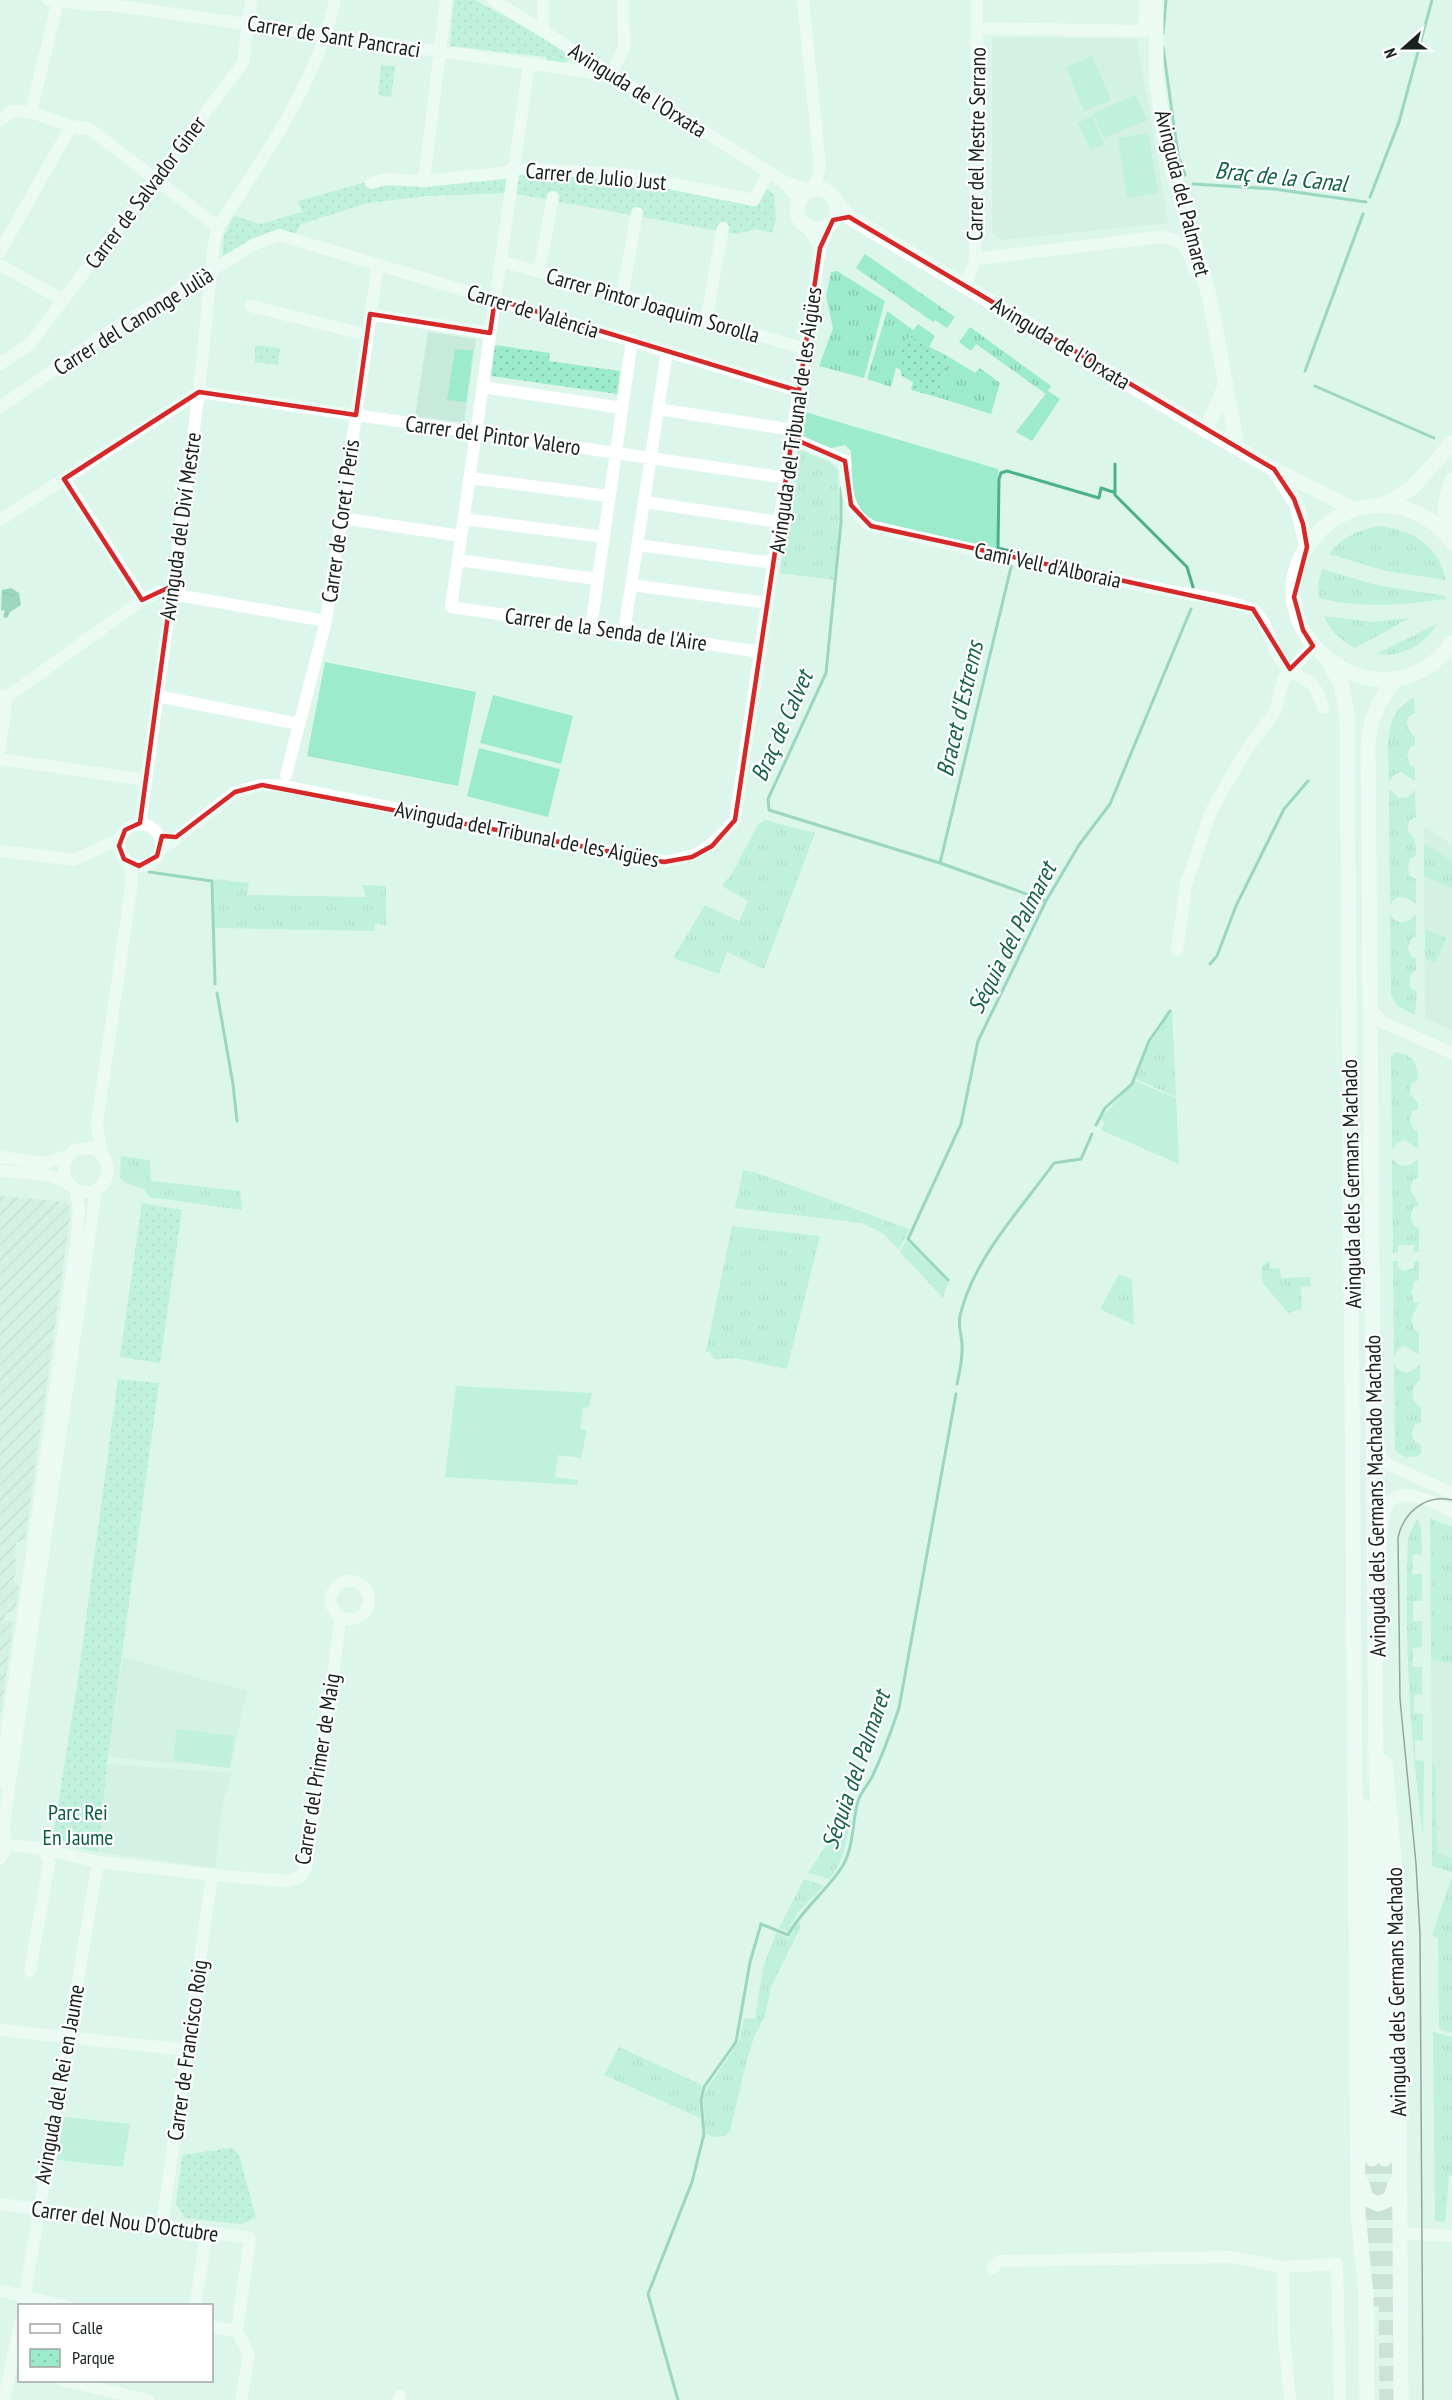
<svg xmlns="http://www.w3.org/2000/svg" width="1452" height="2400" font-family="'PT Sans Narrow',sans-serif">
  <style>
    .built { fill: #c8eadc }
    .industrial { fill: url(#industrial-furrows) }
    .grass { fill: url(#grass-tufts) }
    .park { fill: url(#park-dots) }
    .garden { fill: #9cebcc }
    .water { fill: url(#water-ripples) }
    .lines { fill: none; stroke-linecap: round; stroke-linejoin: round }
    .stream { stroke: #4cb08d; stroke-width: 3 }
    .major-tunnel { stroke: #b5cbc2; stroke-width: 15; stroke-dasharray: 15 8; stroke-linecap: butt }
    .minor { stroke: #fff; stroke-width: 12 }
    .major { stroke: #fff; stroke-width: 15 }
    .tram { stroke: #3a4641; stroke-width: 1.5 }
    .marked { fill: none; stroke: #d62828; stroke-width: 4.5; stroke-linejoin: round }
    .labels { text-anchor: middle; stroke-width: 4.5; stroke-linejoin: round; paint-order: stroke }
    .street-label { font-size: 22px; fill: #18211e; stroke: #fff }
    .park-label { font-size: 22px; fill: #0b5d45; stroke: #fff }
    .water-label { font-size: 24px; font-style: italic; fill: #15624b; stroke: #fff }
  </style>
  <defs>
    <pattern id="industrial-furrows" width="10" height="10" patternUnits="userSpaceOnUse" patternTransform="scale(1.5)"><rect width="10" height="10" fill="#c8eadc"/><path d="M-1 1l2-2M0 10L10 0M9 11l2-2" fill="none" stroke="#abc8bc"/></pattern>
    <pattern id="grass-tufts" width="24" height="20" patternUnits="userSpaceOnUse" patternTransform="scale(1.5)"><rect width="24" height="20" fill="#9cebcc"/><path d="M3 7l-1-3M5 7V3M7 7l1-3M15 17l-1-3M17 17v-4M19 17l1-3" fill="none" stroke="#86c9af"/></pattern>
    <pattern id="park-dots" width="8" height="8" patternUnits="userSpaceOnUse" patternTransform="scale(1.5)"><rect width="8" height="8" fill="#9cebcc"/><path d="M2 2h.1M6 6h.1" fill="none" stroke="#86c9af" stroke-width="1.8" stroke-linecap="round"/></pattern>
    <pattern id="water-ripples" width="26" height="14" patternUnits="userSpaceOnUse" patternTransform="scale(1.5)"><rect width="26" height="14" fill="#4cb08d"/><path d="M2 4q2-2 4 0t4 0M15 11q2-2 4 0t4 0" fill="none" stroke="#3e8f73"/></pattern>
  </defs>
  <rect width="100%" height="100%" fill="#dcf6eb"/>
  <path class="built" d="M992,37L1137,39L1168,223L1001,240L992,231Z
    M428,332L476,339L464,423L415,416Z
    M1424,827L1452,845V1030L1425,1018Z
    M123,1657L247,1691L230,1768L108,1757Z
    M1431,1660L1452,1663V1872L1437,1867L1436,1767L1432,1764Z
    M107,1764L232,1773L222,1806L215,1868L98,1852Z"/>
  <path class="industrial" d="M0,1196L67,1202L71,1210L25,1540L16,1542L14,1556L17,1562L14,1580L19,1587L15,1612L6,1613L4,1620L11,1621L13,1625L0,1719Z"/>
  <path class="grass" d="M865,254L955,317L947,328L935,320L933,322L856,268Z
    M837,271L885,301L864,378L819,366L833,328L826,296L831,272Z
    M887,311L913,330L918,324L935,336L929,347L909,337L901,348L891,387L867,379Z
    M970,327L1051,386L1046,394L976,344L971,351L959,342Z
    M949,357L975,373L980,368L1000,383L991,414L937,397Z
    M798,449L830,462L838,470L839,518L834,580L780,573Z
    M1377,526C1411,529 1438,544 1446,580L1386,571L1329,554C1342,537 1357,531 1377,526Z
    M1322,569L1376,585L1446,596V599C1403,605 1362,609 1319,598L1318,584Z
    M1324,616L1372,622L1410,618L1355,648C1341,641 1330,631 1324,616Z
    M1437,624C1424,645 1401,658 1376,654Z
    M1414,698L1415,713L1408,717C1405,727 1409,730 1415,737V745L1410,747L1407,756L1410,765L1415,768V781L1401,772L1394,775L1389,782C1389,751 1381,713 1414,698Z
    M1389,789L1399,798L1408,797L1415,790L1416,817L1409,821C1405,830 1410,834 1415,840L1416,856L1410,858L1408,867L1410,876L1416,879V905C1407,896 1397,893 1390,905Z
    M765,820L815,833L764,969L727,952L719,974L673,958L705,905L739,921L748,901L722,886L733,872L758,824Z
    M1424,843L1452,861V888L1424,876Z
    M214,879L249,883L247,895L366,897L362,885L386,886V925L375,924L374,931L215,928Z
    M1390,914C1398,926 1408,924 1416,914V936L1411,939L1408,948L1411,956L1416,959V970L1410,975V988L1417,992L1415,1015L1397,1006L1391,995Z
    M1425,929L1446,938L1436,963L1425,959Z
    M1172,1010L1176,1097L1136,1079L1147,1048Z
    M1395,1052C1414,1055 1417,1062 1418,1080L1411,1084L1410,1094L1418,1103V1109L1412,1111L1410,1120L1413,1129L1418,1132V1148L1404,1140L1397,1143L1392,1149L1391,1057Z
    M121,1156L150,1160L151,1181L240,1191L242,1210L149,1197L144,1189L126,1183L120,1178Z
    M1392,1158C1400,1170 1410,1167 1418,1158V1177L1413,1180L1410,1189L1419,1205L1414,1207L1410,1217L1414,1226L1419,1228V1252H1414V1245H1398V1252L1393,1253Z
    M743,1170L757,1173L909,1229L899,1250L884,1234L862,1223L735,1208Z
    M732,1226L820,1236L787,1369L735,1358L714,1359L710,1352H706Z
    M906,1240L948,1282L943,1298L900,1252Z
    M1275,1261L1270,1263V1269L1280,1268L1281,1278L1310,1277L1311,1286L1301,1287L1302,1309L1288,1313L1263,1283L1261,1269L1266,1262Z
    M1393,1261H1398V1268L1405,1271L1413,1268L1414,1261H1419V1280L1414,1282L1411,1292L1414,1302L1419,1303L1411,1319L1414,1329L1419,1333V1355L1405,1346L1398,1349L1394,1356Z
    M1119,1274L1132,1279L1134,1325L1100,1309Z
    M1394,1364C1402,1376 1411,1374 1420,1364V1380C1410,1388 1410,1400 1421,1408V1422L1415,1424L1412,1434L1414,1441L1421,1445V1454C1414,1459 1400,1458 1395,1450Z
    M1430,1518L1452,1527V1663L1431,1660Z
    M1417,1519L1421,1527L1422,1554L1413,1555L1412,1574H1422V1601H1413V1621H1422V1647L1413,1648V1667H1422V1694L1414,1695V1713L1423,1714V1740L1415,1741V1760L1424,1761L1423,1838C1410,1738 1404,1638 1408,1538Z
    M1432,1764L1436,1767L1437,1852L1452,1858V1872L1432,1866Z
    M856,1800C845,1833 851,1848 830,1879L808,1873Z
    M1452,1877V2033L1439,2029L1438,1938L1432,1935Z
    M804,1879L824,1886L798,1912L788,1931L779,1928Z
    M799,1920L800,1928L771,1987L765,2016L754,2037L745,2067L730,2131L725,2136L712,2137L706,2133L703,2098L706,2090L740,2040L744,2018L755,2019L763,1968L776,1933L789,1938Z
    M1433,2032L1452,2037V2176H1449L1445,2222L1435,2221Z
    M619,2047L702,2085L699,2100L700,2118L604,2075Z"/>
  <path class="park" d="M454,0H475L576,55L562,64L546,62V57L450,46Z
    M381,65L395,66L391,97L378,95Z
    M504,173L647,177L753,204L765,187L774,194L776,220L772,233L756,229L736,234L511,193L427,196L368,203L301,224L295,234L222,260L224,235L234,216L261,224L302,212L298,201L374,180Z
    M909,336L949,357L937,397L911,390L913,382L902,376L900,369L895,367L901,348Z
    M255,345L280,348L278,365L255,362Z
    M495,345L550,353L549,361L620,371L617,394L491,376Z
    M142,1203L182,1210L160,1363L120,1357Z
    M118,1379L159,1383L107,1764L98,1852L52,1842L77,1686Z
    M231,2148L239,2154L256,2218L240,2224L185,2218L176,2204L182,2155Z"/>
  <path class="garden" d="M1092,56L1111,100L1084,111L1066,67Z
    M1136,95L1147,120L1104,138L1093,113Z
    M1092,116L1104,144L1090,150L1078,123Z
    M1148,133L1158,193L1127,198L1118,138Z
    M455,349L473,351L466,402L447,400Z
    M1048,391L1060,399L1032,441L1016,432Z
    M805,412L998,469L997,548L879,523L860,513L853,497L851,451L845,445L831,448L804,438Z
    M325,662L476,692L458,786L307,756Z
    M493,695L573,716L561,764L480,743Z
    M479,748L560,769L548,817L467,796Z
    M1135,1081L1176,1098L1179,1164L1101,1130L1105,1122L1100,1119Z
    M456,1386L592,1393L589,1407L583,1408L580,1429L587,1430L581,1458L558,1455L555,1477L578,1480L577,1485L445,1477Z
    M177,1729L234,1736L230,1768L173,1760Z
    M64,2117L130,2124L123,2167L57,2160Z"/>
  <path class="water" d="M11,588L19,593L21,605L10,612L7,618L3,617L5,611L1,610L2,590Z"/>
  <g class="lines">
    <path class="stream" d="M1163,34L1166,0
      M1163,47L1178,155L1185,175
      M1193,184L1274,189L1366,202
      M1370,197L1399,122L1432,0
      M1305,371L1363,214
      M1315,386L1434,438
      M1115,464V495L1187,567L1193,587
      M841,488V522L826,673L768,799L769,810L940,863L1046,901
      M1014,552L998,548L999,479L1001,473L1007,471L1099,498L1101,488L1113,492
      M940,863L1012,563
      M149,872L212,881L215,984
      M1210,964L1217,956L1236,906L1284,809L1308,781
      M217,993L233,1084L237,1121
      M1096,1125L1105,1108L1132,1084L1149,1041L1170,1011
      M948,1280L908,1239L961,1124L978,1041L1046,901L1079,845L1110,804L1191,609
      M957,1384C960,1371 963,1357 962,1343C961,1333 958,1326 960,1316C973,1259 1021,1209 1054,1163L1081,1159L1092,1134
      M678,2400L648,2294L692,2182L704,2134L701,2100L704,2087L736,2042L750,1962L761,1924L788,1935C802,1909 826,1892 842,1867C854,1848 852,1822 858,1801C861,1792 868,1785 872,1777C883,1754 891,1732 899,1708L956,1394"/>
    <path class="major-tunnel" d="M1372,2159L1373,2306
      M1385,2159L1387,2400"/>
    <path class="minor" d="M48,0L93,5H111L610,75
      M493,0L783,181L809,190
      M543,0V30
      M803,0L820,166L815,189
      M977,28L1144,31L1145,0
      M529,64L451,607L761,652
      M610,75L624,49L623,0
      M31,112L58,1
      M0,121L12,111L31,112L71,126L90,129L218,227
      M424,181L446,0
      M784,182L799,199
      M371,183L386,179L424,181L504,173L514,168L624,174L754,200L769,172
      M808,227L820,248
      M0,252L71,126
      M975,259L1161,237C1185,240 1187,247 1194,269
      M501,261L806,349
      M0,265L63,300
      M539,272L553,197
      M966,286L975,259L977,0
      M622,296L637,213
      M251,306L367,335
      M370,314L490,333
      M706,321L723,228
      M0,364L30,344L243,63L251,0
      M483,387L622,408
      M0,407L104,335L255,244L279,235L799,391
      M658,409L794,430
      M792,438L845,461C846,487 846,512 871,526C946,543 1020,562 1094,576C1126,582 1157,589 1189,594C1209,598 1232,601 1251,609C1266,615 1270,646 1280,659C1296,682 1316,673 1323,708
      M469,478L609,496
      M64,479L142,600
      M644,502L780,522
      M341,518L461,536
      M464,519L604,537
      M0,520L199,392L787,478
      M637,545L774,563
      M458,560L597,579
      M631,585L768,603
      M591,627L632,340
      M624,632L667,351
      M0,696L7,697L142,600L160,592L326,621
      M157,696L299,724
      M0,748L7,697
      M0,759L146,780
      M286,775L326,621L378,264
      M119 845a21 21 0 1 1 42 0a21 21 0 1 1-42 0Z
      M140,825L199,392L214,242L218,227C265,155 316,85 335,0
      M0,851L74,860L120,839
      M160,851L235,792L262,785L283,786L664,862C701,856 711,848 735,820L820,248L829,225
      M1177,950L1186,885L1211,811L1247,749L1275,712L1284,678L1313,646
      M1371,1010L1384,1023L1452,1053
      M101,1152L97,1123L132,881L129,863
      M0,1157L45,1163L68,1156
      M0,1171C17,1173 35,1172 51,1176C64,1179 73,1191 85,1192C112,1193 115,1157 92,1148L74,1150C63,1160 61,1172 69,1184
      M1377,1440L1380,1455L1389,1465L1452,1493
      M1380,1561C1382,1547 1380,1522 1385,1510C1395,1480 1435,1504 1452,1511
      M331 1600a19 19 0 1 1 38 0a19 19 0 1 1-38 0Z
      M0,1782L77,1236L79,1207L75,1189
      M5,1841L4,1823L96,1190
      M6,1845L40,1848L98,1862L234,1877L288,1881L300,1877L306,1868L341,1617
      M0,1858L6,1849L3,1838
      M30,1971L49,1864L45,1850
      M0,2030L188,2050
      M0,2204L250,2238L237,2331L249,2354L241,2400
      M162,2225L212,1875
      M1399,2233L1452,2236
      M1283,2267L1284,2337L1290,2400
      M993,2268L1000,2261L1230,2257L1283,2267L1337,2264L1340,2400
      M0,2291C23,2295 44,2302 67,2306
      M23,2306L98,1862
      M195,2306L207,2232
      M212,2327L237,2331
      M62,2380L148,2400
      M4,2400L20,2323
      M399,2400L400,2396"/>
    <path class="major" d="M1156,0V78L1166,147L1210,299L1237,447
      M797 209a20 20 0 1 1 40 0a20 20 0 1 1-40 0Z
      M836,202L849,217L1206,430L1274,469L1354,509
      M1206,430L1226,384
      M1275,471L1297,505L1307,547
      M1384,505L1412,488L1452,443
      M1448,537L1445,505L1452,480
      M1452,542C1435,517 1403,503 1373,506C1352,507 1331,518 1317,534C1237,621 1377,741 1452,643
      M1328,661L1341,684L1347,715L1358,2212L1366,2295L1367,2400
      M1385,1763L1398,1903L1401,2400
      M1363,1806L1368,1865L1372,2159
      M1385,2159L1384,1952L1376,1767L1368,743C1371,715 1379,699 1397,678
      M1361,2182L1367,2199L1378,2204L1390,2199L1395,2184"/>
    <path class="tram" d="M1423,2400L1420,1934L1416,1864L1400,1699L1398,1538C1403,1513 1425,1494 1452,1500"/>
  </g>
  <path d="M0 0H1452V2400H0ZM849,217L1274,469L1294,499L1303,524L1307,547L1294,597L1303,630L1313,646L1290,669L1253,609L871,526L851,505L845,461L792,438L735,820L712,846L692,857L664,862L262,785L235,792L176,837L162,836L157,856L139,866L124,859L119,846L125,830L140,823L172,586L142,600L64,479L199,392L356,415L370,314L490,333L495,299L799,391L820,248L833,220Z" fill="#dcf6eb" fill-opacity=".55" fill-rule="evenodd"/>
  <path class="marked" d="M849,217L1274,469L1294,499L1303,524L1307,547L1294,597L1303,630L1313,646L1290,669L1253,609L871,526L851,505L845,461L792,438L735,820L712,846L692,857L664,862L262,785L235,792L176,837L162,836L157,856L139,866L124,859L119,846L125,830L140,823L172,586L142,600L64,479L199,392L356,415L370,314L490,333L495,299L799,391L820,248L833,220Z"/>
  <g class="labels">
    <g class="street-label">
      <text transform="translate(334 36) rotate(9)" y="8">Carrer de Sant Pancraci</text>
      <text transform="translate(638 90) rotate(32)" y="8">Avinguda de l'Orxata</text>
      <text transform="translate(976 144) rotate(-89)" y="8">Carrer del Mestre Serrano</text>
      <text transform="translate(596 176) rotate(5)" y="8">Carrer de Julio Just</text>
      <text transform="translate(145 192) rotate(-53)" y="8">Carrer de Salvador Giner</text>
      <text transform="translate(1183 193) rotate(76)" y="8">Avinguda del Palmaret</text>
      <text transform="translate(653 305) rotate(16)" y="8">Carrer Pintor Joaquim Sorolla</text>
      <text transform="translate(533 311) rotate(17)" y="8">Carrer de València</text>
      <text transform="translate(133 321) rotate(-32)" y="8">Carrer del Canonge Julià</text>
      <text transform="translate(1061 343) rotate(31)" y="8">Avinguda de l'Orxata</text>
      <text transform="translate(795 420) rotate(-82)" y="8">Avinguda del Tribunal de les Aigües</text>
      <text transform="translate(493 435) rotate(8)" y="8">Carrer del Pintor Valero</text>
      <text transform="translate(340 521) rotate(-82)" y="8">Carrer de Coret i Peris</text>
      <text transform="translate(180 526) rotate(-82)" y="8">Avinguda del Diví Mestre</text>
      <text transform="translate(1048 565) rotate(12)" y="8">Camí Vell d'Alboraia</text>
      <text transform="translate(606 629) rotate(8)" y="8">Carrer de la Senda de l'Aire</text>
      <text transform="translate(527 834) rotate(11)" y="8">Avinguda del Tribunal de les Aigües</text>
      <text transform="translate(1351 1184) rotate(-91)" y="8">Avinguda dels Germans Machado</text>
      <text transform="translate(1375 1496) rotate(-91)" y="8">Avinguda dels Germans Machado Machado</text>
      <text transform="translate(317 1769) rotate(-81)" y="8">Carrer del Primer de Maig</text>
      <text transform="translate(1396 1992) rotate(-91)" y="8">Avinguda dels Germans Machado</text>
      <text transform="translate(187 2050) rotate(-82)" y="8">Carrer de Francisco Roig</text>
      <text transform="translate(59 2084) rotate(-80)" y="8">Avinguda del Rei en Jaume</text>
      <text transform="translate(125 2221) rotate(8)" y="8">Carrer del Nou D'Octubre</text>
    </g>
    <g class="park-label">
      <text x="78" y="1820">Parc Rei<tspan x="78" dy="25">En Jaume</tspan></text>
    </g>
    <g class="water-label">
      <text transform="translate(1281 177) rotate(6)" y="8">Braç de la Canal</text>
      <text transform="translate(960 709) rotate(-77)" y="8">Bracet d'Estrems</text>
      <text transform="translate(782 726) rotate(-66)" y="8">Braç de Calvet</text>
      <text transform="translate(1012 938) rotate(-63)" y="8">Séquia del Palmaret</text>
      <text transform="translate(856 1770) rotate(-71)" y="8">Séquia del Palmaret</text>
    </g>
  </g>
  <rect x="18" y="2304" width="195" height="78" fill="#ffffff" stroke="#a3a6a5" stroke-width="1.5"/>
  <rect x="30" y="2324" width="30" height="9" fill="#ffffff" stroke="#a3a6a5" stroke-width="1.5"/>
  <text x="72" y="2334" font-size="18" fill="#18211e">Calle</text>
  <rect x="30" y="2349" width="30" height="18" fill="url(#park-dots)" stroke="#a3a6a5" stroke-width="1.5"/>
  <text x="72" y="2364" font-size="18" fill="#18211e">Parque</text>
  <g transform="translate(1404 48) rotate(249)" stroke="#ffffff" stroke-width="4.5" paint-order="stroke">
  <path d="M0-4.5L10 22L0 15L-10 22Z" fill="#18211e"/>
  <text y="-9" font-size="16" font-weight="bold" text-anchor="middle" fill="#18211e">N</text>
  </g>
</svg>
